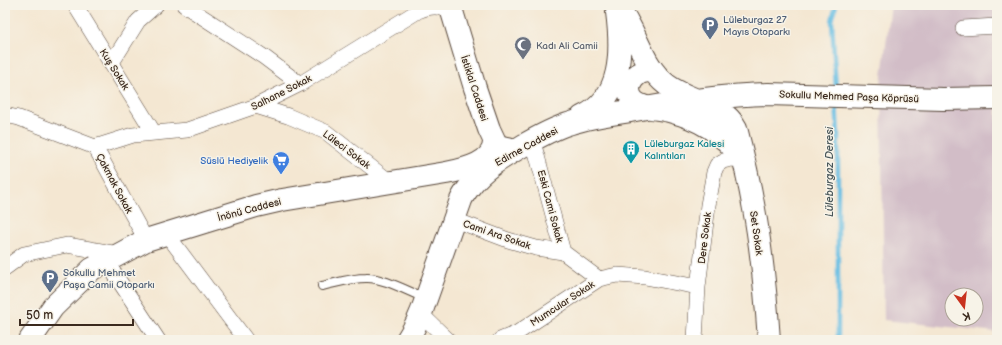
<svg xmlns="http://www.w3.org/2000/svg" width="1002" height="345" font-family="'Balsamiq Sans',sans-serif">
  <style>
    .industrial { fill: #d2bdc7; fill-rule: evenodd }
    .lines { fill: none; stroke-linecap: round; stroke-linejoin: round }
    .stream { stroke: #66bee3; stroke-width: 4.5 }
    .service-casing { stroke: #574639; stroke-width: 10 }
    .minor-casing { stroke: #574639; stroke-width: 16 }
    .secondary-casing { stroke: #574639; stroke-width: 24 }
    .primary-casing { stroke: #574639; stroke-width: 24 }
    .service { stroke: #fff; stroke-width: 8 }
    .minor { stroke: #fff; stroke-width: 15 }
    .secondary { stroke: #fff; stroke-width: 22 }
    .primary { stroke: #fff; stroke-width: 22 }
    .labels { text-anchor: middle; stroke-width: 3; stroke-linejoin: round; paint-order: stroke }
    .service-label { font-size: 10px; fill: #4e5e75; stroke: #f7f3e8; text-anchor: start }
    .worship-label { font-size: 10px; fill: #5b616d; stroke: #f7f3e8; text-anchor: start }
    .street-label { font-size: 10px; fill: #3b2a1e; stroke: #f7f3e8 }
    .culture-label { font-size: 10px; fill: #0d838f; stroke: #f7f3e8; text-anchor: start }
    .shop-label { font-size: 10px; fill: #366cbe; stroke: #f7f3e8; text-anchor: end }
    .water-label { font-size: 11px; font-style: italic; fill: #485659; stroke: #f7f3e8 }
  </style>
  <rect width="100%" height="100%" fill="#f7f3e8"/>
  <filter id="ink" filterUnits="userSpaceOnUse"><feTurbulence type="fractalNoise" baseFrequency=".025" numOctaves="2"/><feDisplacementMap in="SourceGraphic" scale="8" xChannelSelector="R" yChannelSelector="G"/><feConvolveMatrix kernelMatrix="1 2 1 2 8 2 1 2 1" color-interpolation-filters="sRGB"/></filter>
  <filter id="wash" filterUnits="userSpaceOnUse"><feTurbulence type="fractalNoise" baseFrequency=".012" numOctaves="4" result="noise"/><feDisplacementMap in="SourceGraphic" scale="16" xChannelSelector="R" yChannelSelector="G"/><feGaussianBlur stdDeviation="0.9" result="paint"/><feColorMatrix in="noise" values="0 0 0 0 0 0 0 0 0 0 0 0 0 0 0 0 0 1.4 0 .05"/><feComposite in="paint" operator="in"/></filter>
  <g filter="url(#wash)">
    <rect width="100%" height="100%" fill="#f4e7d2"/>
    <path class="industrial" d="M891,5H997V332L884,320L881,84ZM952,295H976V319H952Z"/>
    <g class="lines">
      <path class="stream" d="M836,90L832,21L836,5
        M836,102L838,134V340"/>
    </g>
  </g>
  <g filter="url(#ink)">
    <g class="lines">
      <g class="service-casing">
        <path id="service" d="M322,286C336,283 351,278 366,278C382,277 409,292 425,298"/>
      </g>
      <g class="minor-casing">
        <path id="minor" d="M75,5L154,133
          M184,5L264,57L300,84
          M963,28L997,26
          M111,64L138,21L156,5
          M256,106L288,116L326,132L390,182
          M5,115L19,118L95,147L146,240
          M532,140L537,156L563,252L599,279
          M95,147L133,135L187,130L256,106L300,84L418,11C432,5 439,6 452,12
          M455,220L508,240L536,248L563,252
          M166,233L246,340
          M106,261L158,340
          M5,268L24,254L67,245L118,254
          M421,314L448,340
          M500,340L517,333L599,279L617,275L645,277L698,287
          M695,340L698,287L708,205L714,172L717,165L723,161L732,159L744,160"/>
      </g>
      <g class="secondary-casing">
        <path id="secondary" d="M450,5L475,88L489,129L496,144L502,147L508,148
          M30,340L53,307L92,269L146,240L256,206L282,200L446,173C462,170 495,163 494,141"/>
      </g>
      <g class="primary-casing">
        <path id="primary" d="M616,5C620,11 625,16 628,23C640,44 646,69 667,85C688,101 723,103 736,128C743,155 749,181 754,209C762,252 766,296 769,340
          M655,73C639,65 620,87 634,101C642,109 658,108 669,111C700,119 722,132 742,158
          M582,117C623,98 622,51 617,12
          M407,340C416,326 421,315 426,299L461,200C463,195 467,190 471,185C485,167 504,157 524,145C538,137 552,129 568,124C588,117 609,114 630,111C676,102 722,95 768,94L943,99L997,98"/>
      </g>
      <use href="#service" class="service"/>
      <use href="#minor" class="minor"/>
      <use href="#secondary" class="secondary"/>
      <use href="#primary" class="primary"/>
    </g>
  </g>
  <defs>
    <g id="parking-pin" transform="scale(0.9)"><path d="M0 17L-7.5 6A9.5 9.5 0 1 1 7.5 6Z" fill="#5c6f8a" stroke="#f7f3e8"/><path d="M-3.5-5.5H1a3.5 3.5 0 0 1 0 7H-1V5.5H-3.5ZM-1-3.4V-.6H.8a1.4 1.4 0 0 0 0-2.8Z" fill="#fff"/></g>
    <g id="mosque-pin" transform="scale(0.9)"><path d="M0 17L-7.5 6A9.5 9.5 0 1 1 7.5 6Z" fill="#6b7280" stroke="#f7f3e8"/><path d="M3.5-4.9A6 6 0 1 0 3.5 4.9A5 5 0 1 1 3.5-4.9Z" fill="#fff"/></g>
    <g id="building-pin" transform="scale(0.9)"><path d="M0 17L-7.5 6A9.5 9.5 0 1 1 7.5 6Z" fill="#0f9aa8" stroke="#f7f3e8"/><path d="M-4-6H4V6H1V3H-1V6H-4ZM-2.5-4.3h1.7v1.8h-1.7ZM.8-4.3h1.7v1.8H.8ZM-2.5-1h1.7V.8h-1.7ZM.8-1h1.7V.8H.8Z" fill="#fff"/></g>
    <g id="supermarket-pin" transform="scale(0.9)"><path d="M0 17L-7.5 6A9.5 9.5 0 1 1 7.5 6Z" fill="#3f7fe0" stroke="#f7f3e8"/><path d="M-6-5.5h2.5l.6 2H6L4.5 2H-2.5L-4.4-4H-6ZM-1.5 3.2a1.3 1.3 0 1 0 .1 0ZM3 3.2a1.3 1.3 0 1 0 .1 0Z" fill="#fff"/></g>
  </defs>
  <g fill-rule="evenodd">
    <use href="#parking-pin" x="710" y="25"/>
    <use href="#mosque-pin" x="523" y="45"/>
    <use href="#building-pin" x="631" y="149"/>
    <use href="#supermarket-pin" x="281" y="160"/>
    <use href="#parking-pin" x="50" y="278"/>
  </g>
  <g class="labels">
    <g class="service-label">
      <text x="723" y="23">Lüleburgaz 27<tspan x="723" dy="12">Mayıs Otoparkı</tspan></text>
      <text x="63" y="276">Sokullu Mehmet<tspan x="63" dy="12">Paşa Camii Otoparkı</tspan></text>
    </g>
    <g class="worship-label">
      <text x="536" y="49">Kadı Ali Camii</text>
    </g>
    <g class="street-label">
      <text transform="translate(115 69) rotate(58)" y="4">Kuş Sokak</text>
      <text transform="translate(475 88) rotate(72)" y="4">İstiklal Caddesi</text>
      <text transform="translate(281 92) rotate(-27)" y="4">Salhane Sokak</text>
      <text transform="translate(849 96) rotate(2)" y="4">Sokullu Mehmed Paşa Köprüsü</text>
      <text transform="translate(526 146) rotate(-29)" y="4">Edirne Caddesi</text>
      <text transform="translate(347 149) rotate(37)" y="4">Lüleci Sokak</text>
      <text transform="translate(115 183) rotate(62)" y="4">Çakmak Sokak</text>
      <text transform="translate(551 206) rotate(75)" y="4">Eski Cami Sokak</text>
      <text transform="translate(249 209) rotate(-15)" y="4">İnönü Caddesi</text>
      <text transform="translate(757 233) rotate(82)" y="4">Set Sokak</text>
      <text transform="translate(497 234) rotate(19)" y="4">Cami Ara Sokak</text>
      <text transform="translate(704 238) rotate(-83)" y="4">Dere Sokak</text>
      <text transform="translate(562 303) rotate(-33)" y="4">Mumcular Sokak</text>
    </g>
    <g class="culture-label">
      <text x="644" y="147">Lüleburgaz Kalesi<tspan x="644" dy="12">Kalıntıları</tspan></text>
    </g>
    <g class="shop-label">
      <text x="268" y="164">Süslü Hediyelik</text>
    </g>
    <g class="water-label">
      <text transform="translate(829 172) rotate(-90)" y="4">Lüleburgaz Deresi</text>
    </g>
  </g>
  <rect width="1002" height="345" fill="none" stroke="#f7f3e8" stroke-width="20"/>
  <g transform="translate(964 307) rotate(165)"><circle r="19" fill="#f7f3e8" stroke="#aca397"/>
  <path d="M0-3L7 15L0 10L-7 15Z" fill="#c8321e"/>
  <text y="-6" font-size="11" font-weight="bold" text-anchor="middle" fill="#3b2a1e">K</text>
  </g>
  <path d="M20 319v6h113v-6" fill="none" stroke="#3b2a1e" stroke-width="2"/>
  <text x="26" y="319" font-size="12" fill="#3b2a1e" stroke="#f7f3e8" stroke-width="3" paint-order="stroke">50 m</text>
</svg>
